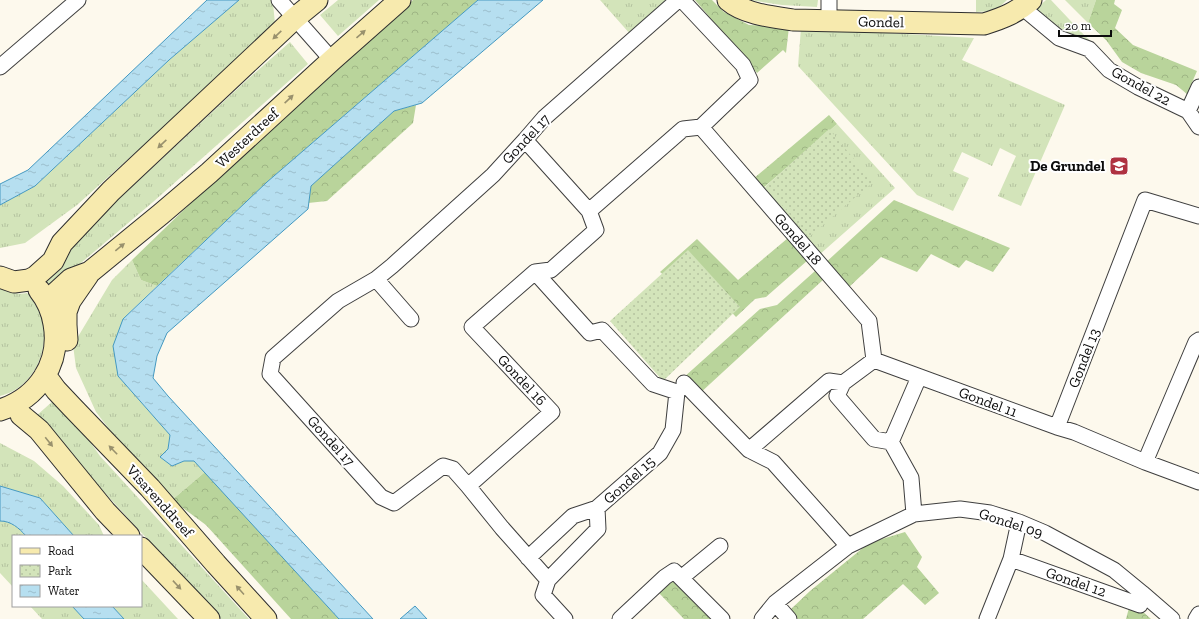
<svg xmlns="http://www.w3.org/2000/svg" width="1199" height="619" font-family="'Zilla Slab',serif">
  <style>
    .grass { fill: url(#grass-tufts) }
    .forest { fill: url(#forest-crowns) }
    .park { fill: url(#park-dots) }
    .water { fill: url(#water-ripples); stroke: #4498c0 }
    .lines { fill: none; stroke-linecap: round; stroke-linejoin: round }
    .street-casing { stroke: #3f3f3f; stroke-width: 17 }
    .secondary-casing { stroke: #2e2e2e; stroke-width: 23 }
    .street { stroke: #fff; stroke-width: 15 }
    .secondary { stroke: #f7eaae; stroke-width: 21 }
    .oneway { fill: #99916d }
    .labels { text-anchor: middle; stroke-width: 4; stroke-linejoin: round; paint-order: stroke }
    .street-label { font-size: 15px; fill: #0c0c0c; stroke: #fff }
    .poi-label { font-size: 15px; font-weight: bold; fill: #0c0c0c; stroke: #fff; text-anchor: end }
  </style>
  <defs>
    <pattern id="grass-tufts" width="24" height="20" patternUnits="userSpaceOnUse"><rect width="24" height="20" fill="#d3e4ba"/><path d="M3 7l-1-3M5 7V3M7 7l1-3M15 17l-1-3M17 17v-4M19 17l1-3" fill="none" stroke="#b4c29f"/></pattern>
    <pattern id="forest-crowns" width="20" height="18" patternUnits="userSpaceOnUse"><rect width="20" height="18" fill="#b9d49b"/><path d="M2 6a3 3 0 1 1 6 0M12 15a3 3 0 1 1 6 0" fill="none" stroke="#9eb584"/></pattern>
    <pattern id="park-dots" width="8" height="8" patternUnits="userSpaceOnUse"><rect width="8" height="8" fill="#d3e4ba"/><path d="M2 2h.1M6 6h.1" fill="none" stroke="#b4c29f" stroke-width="1.8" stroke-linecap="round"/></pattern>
    <pattern id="water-ripples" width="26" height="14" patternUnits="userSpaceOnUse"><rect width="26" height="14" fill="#b6dff0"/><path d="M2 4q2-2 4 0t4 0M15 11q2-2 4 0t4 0" fill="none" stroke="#9bbecd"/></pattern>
  </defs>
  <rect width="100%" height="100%" fill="#fdf9ed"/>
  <path class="grass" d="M239,0H271L273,3L275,24L208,87L77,205L25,243L0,248V205L35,186L169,60Z
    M338,0H379L338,36L320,15Z
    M600,0H669L631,35Z
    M750,0H818L817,7L782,5Z
    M976,0H1007L995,11L976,12Z
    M1046,0H1051L1085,36L1099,48L1075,36L1057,30L1040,19L1037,8Z
    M1065,0H1096L1088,23Z
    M801,28L974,38L962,60L1065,105L1021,206L998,196L1016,156L1000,148L992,166L962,152L953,171L969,178L953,211L917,195L798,66Z
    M290,42L308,64L153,202L49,290L41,281L93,223L248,79Z
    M837,124L895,188L819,255L762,190Z
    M132,260L141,280L157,286L123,319L118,376L170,435L168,449L160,457L172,466L184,461H194L205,472L172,500L116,438L96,412L76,368L73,345L112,280Z
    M0,288C9,292 17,295 27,293L28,294C35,303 41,313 43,324C49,354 31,389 0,396Z
    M53,401L81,429L100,456L249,619H221L80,466L36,416Z
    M0,443L34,461L63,486L99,525L104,536H74L40,498L0,486Z
    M0,521C11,521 19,528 26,536H13V587L0,573Z
    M141,579L178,619H124L112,606H141Z
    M30,606H72L84,619H42Z"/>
  <path class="forest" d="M413,0H478L267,182L157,286L141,280L132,260L253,143Z
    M695,0H712L724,12L749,25L789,27L786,53L783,50L757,73Z
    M1096,0H1115L1114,4L1122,10L1115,28L1133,45L1197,71L1187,94L1176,85L1141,73L1122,62L1106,40L1088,23Z
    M416,105L413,123L327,201L308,203L311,186L394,111Z
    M829,115L837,124L762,189L753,179Z
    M894,200L1010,248L993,272L966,260L959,268L931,254L917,272L881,257L848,288L824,264Z
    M788,238L808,260L766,297L755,299L736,317L690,268L674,284L660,272L697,239L738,280Z
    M815,271L824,279L698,395L683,378L760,309L777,305Z
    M205,472L339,619H291L206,525L172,500Z
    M905,532L922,557L917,567L939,593L925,605L903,584L863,619H798L790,610L810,591L869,543Z
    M676,578L718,619H684L659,593Z
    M1130,604L1141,610L1151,619H1126Z"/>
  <path class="park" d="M829,129L873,182L809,237L766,186Z
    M688,250L740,307L663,381L610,321Z"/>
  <path class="water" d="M207,0H239L169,60L35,186L0,205V184L28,170Z
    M478,0H543L422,103L394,111L311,186L308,209L167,333L157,356L153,378L168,396L373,619H339L194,461H184L172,466L160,457L168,449L170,435L118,376L113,346L123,319L267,182Z
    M0,486L40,498L74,536H26C19,528 11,521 0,521Z
    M72,606H112L124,619H84Z
    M415,606L427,619H400Z"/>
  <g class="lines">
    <g class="street-casing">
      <path id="street" d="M279,0L332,60
        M1023,8L1059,38L1089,49L1109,70L1138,87L1188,111L1199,127
        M829,21V0
        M0,67L78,0
        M1188,111L1199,87
        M701,127L869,321L874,360
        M589,211L683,129L701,127L750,80L743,65L682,0
        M376,279L411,319
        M919,377L891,442L874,439L837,396L843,383L874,360L1057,427L1074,432L1145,462L1196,342L1199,340
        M684,383L749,450L773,462L848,546
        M1057,427L1145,200L1199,216
        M891,442L911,478L914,514
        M749,450L829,381L843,383
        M1145,462L1199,482
        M468,486L552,412L472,327L535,272L551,270L596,230L589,211L525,140
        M528,558L573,516L597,508L660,453L673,430L677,392L653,384L602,330L590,333L535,272
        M1011,559L1140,605
        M681,578L720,546
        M548,580L598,529L597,508
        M775,603L789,619
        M565,619L543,595L548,580L502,528L468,486L453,469L443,466L394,503L381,497L270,374L273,358L338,301L376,279L392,266L493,175L525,140L544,118L678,0
        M620,619L665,577L674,571L722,619
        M762,619L775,603L848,546L914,514L960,509L990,513L1019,522L1045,533L1114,570L1142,593L1172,619
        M987,619L1011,559L1019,522
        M1196,619L1199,614"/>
    </g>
    <g class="secondary-casing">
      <path id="secondary" d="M728,0C744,14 773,17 793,20L984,24C1003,18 1016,13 1031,0
        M0,277L14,282L29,280L35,277L53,261L62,243L111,191L295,18L317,0
        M47,301L71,279L90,272L161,214L209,173L332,60L400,0
        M67,340L66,325V312L70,301L88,275
        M45,375L56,390L72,407L150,488L216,564L266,619
        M0,410C38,398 61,363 54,324C52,311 47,300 39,290
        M21,415L39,430L105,511L129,536
        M141,548L209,619"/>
    </g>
    <use href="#street" class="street"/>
    <use href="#secondary" class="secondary"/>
  </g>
  <defs><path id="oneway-solid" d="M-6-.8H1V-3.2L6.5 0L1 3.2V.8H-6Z"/></defs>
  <g class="oneway">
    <use href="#oneway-solid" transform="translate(361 34) rotate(-41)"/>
    <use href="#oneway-solid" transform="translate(277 35) rotate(136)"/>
    <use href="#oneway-solid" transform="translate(289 99) rotate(-43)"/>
    <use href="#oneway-solid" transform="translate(162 144) rotate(137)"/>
    <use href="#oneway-solid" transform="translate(120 247) rotate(-39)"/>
    <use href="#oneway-solid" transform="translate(49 442) rotate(51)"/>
    <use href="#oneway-solid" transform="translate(113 450) rotate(-134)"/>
    <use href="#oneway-solid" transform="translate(177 585) rotate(47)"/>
    <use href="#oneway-solid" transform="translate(240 590) rotate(-132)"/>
  </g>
  <defs>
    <g id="school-square" transform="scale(1)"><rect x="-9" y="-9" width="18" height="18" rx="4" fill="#af3241" stroke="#fff"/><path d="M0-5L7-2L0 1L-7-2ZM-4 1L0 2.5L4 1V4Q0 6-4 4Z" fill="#fff"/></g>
  </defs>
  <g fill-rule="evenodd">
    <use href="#school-square" x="1119" y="166"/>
  </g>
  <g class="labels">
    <g class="street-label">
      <text transform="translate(881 22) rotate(1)" y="5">Gondel</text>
      <text transform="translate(1141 86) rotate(29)" y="5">Gondel 22</text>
      <text transform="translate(247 138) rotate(-43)" y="5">Westerdreef</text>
      <text transform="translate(526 139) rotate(-47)" y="5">Gondel 17</text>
      <text transform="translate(798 239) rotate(49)" y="5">Gondel 18</text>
      <text transform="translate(1084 358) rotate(-69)" y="5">Gondel 13</text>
      <text transform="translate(522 380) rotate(47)" y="5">Gondel 16</text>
      <text transform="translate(988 402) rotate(20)" y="5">Gondel 11</text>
      <text transform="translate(331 441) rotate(48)" y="5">Gondel 17</text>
      <text transform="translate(629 480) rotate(-42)" y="5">Gondel 15</text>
      <text transform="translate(160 501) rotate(48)" y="5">Visarenddreef</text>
      <text transform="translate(1011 523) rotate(18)" y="5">Gondel 09</text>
      <text transform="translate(1076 582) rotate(19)" y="5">Gondel 12</text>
    </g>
    <g class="poi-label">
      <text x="1105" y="171">De Grundel</text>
    </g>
  </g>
  <rect x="12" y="535" width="130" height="72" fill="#ffffff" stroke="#9e9e9e"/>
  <rect x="20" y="548" width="20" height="6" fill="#f7eaae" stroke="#9e9e9e"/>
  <text x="48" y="555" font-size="12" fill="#0c0c0c">Road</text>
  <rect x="20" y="565" width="20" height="12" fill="url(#park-dots)" stroke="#9e9e9e"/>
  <text x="48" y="575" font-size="12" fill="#0c0c0c">Park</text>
  <rect x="20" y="585" width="20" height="12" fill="url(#water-ripples)" stroke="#9e9e9e"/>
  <text x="48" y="595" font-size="12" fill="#0c0c0c">Water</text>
  <path d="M1059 30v6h52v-6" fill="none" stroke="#0c0c0c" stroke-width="2"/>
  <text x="1065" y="30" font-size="12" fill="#0c0c0c" stroke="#ffffff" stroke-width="3" paint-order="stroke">20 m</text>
</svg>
